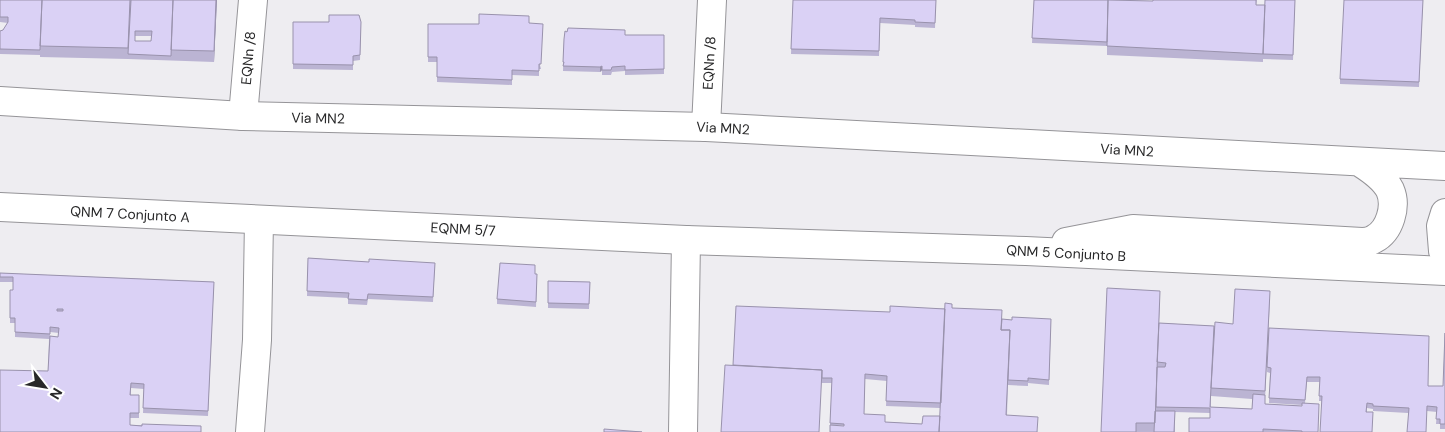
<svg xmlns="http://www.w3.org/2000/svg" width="1445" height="432" font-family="'DM Sans',sans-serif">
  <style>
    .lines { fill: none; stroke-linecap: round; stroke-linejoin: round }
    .minor-casing { stroke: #959498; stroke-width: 30 }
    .secondary-casing { stroke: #959498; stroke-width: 30 }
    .minor { stroke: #fff; stroke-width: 28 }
    .secondary { stroke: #fff; stroke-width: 28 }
    .wall { fill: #bbb4d3; fill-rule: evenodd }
    .shaded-wall { fill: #9992ac }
    .building { fill: #dad1f5; stroke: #9992ac; fill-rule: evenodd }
    .labels { text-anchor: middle; stroke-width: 4; stroke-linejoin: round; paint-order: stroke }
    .street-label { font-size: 14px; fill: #282829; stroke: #fff }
  </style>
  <rect width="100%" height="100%" fill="#eeedf1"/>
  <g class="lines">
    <g class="minor-casing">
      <path id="minor" d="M243,116L253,0
        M706,127L712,0
        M250,432L257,340L259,220
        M683,432L686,240"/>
    </g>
    <g class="secondary-casing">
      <path id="secondary" d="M0,101L243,116L706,127L1445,166
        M0,207L686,240L1026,251L1445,271
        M1445,213L1441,226L1443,251L1445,253
        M1066,242L1133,229L1362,242C1366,242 1371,241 1374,239C1390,231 1397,206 1390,190C1384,178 1372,170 1361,163"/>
    </g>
    <use href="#minor" class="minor"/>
    <use href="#secondary" class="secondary"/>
  </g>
  <path class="wall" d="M0,0H217L214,62L128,59L40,57V47V55L0,54V31L3,30L8,23L0,22ZM135,36H152L151,41H135Z
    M793,0H936L935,28L915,27V25L880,23L879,56L791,54Z
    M1034,0L1153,1L1257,0L1256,5H1265L1295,0L1293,60L1263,59V56V62L1107,55V46L1032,43Z
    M1423,0L1419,87L1340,84V79Z
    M293,22H361L360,60L353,61V70L293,69Z
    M529,23L541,69H539V76L512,75V85L437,82V62H428V24H479Z
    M625,35H664V74L625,75V71L612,72L611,75H602V71L600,72L563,71L564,39Z
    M308,258L369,262L435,263L433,302L368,299L367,305L348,304V298L307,296Z
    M0,273L214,282L208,416L143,413L144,389L131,388V395L139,400V418H130V425L201,426L0,432L48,371L49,339L15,337V323H10V290H13V282H0ZM50,332L59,333L58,337L50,336Z
    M535,274H537L536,307L497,304V299Z
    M548,281L590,282L589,309L548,308Z
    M1270,299L1265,400V404L1302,406V405L1269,403L1270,373L1267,372L1269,328L1428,386H1443L1445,333V429H1440V424H1436L1437,412L1427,411L1408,413L1373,411V409L1367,408V412L1372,432L1321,401H1319L1320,382H1307L1305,403L1318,432H1189L1210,418V413L1175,412V432H1101L1160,302L1159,323L1214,326L1233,324ZM1211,396L1252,399V409L1211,407Z
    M952,308L1002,319L1012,320L1051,319L1049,385L1028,383V386L1008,385V382L1007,415L1038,432L830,425L832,383H822L733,365L890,312ZM865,379L887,381L886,406L940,408V416L922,424L885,422L864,414Z"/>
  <path class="shaded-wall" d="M216,0H217L214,62V51Z
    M602,66V70L600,72V67Z"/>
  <path class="building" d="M0,0H42L40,50L0,49V31L3,30L8,22V17H0Z
    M42,0H130L128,48L40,46Z
    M131,0H173L171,56L128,54ZM135,31H152L151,41H135Z
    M173,0H216L214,51L171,50Z
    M793,0H936L935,23L915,22V20L880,18L879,51L791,49Z
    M1034,0H1108L1107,42L1032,38Z
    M1108,0L1153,1V0H1256V5H1265L1263,54L1107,46Z
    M1265,0H1295L1293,55L1263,54Z
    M1344,0H1423L1419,82L1340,79Z
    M479,14L529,16V23L543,24L541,64H539V71L512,70V80L437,77V57H428V24H479Z
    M329,15H359L361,22L360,55L353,56V65L293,64V22H329Z
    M568,28L625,30V35H664V69L625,70V66L612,67L611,70H602V66L600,67L563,66L564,62H563L564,39L565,31L567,32Z
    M308,258L369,262V259L435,263L433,297L368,294L367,300L348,299L349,293L307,291Z
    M500,263L535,265V274H537L536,302L497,299Z
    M0,273L214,282L208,411L143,408L144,384L131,383L130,395H139V413H130V425L142,426V424L201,426V432H0V370L48,371L50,336L58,337L59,328L50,327V334L15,332V318H10V290H13V277H0ZM57,309H63V311H57Z
    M548,281L590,282L589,304L548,303Z
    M1107,288L1160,291L1155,423H1136V432H1101Z
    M1235,289L1270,291L1265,391L1211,388L1215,322L1233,324Z
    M945,303L952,304V308L1002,310L1001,330H1010L1006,415L1038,417L1037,432H939Z
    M736,306L890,312V306L945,309L941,403L886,401L887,376L865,374L864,414L885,415V422L922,424L923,416H940L939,432H830V425L844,426V424L830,423L832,378H822V370L733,365Z
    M1012,317L1051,319L1049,380L1028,378V381L1008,380L1010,330H1001L1002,319L1012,320Z
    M1159,323L1214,326L1210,407L1252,409L1253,394L1265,395V404L1302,406V403L1319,404L1318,432H1302V431L1263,429V432H1189V418H1210V408L1156,407L1157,367H1165L1166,363L1157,362Z
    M1269,328L1429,336L1428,386H1443L1445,333V424H1440V419H1436L1437,407L1427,406L1426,432H1407L1409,408L1373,406V404L1367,403L1366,412H1373L1372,432H1320L1322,396H1319L1320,377H1307L1305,400L1269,398L1271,368L1267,367Z
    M725,365L822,370L819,432H721Z
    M1155,411H1175L1174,432H1154Z
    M604,429L642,432H604Z"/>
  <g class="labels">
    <g class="street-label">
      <text transform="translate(248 58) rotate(-85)" y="5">EQNn /8</text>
      <text transform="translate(709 63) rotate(-87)" y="5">EQNn /8</text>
      <text transform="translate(318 118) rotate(1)" y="5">Via MN2</text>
      <text transform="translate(723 128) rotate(3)" y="5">Via MN2</text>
      <text transform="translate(1127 150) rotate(3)" y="5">Via MN2</text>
      <text transform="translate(130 214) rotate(3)" y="5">QNM 7 Conjunto A</text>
      <text transform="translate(463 229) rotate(3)" y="5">EQNM 5/7</text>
      <text transform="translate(1066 253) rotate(3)" y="5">QNM 5 Conjunto B</text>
    </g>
  </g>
  <g transform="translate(45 387) rotate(121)" stroke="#ffffff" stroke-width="4" paint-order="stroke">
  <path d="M0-4L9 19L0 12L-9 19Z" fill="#282829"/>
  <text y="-8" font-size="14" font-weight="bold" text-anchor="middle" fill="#282829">N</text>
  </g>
</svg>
